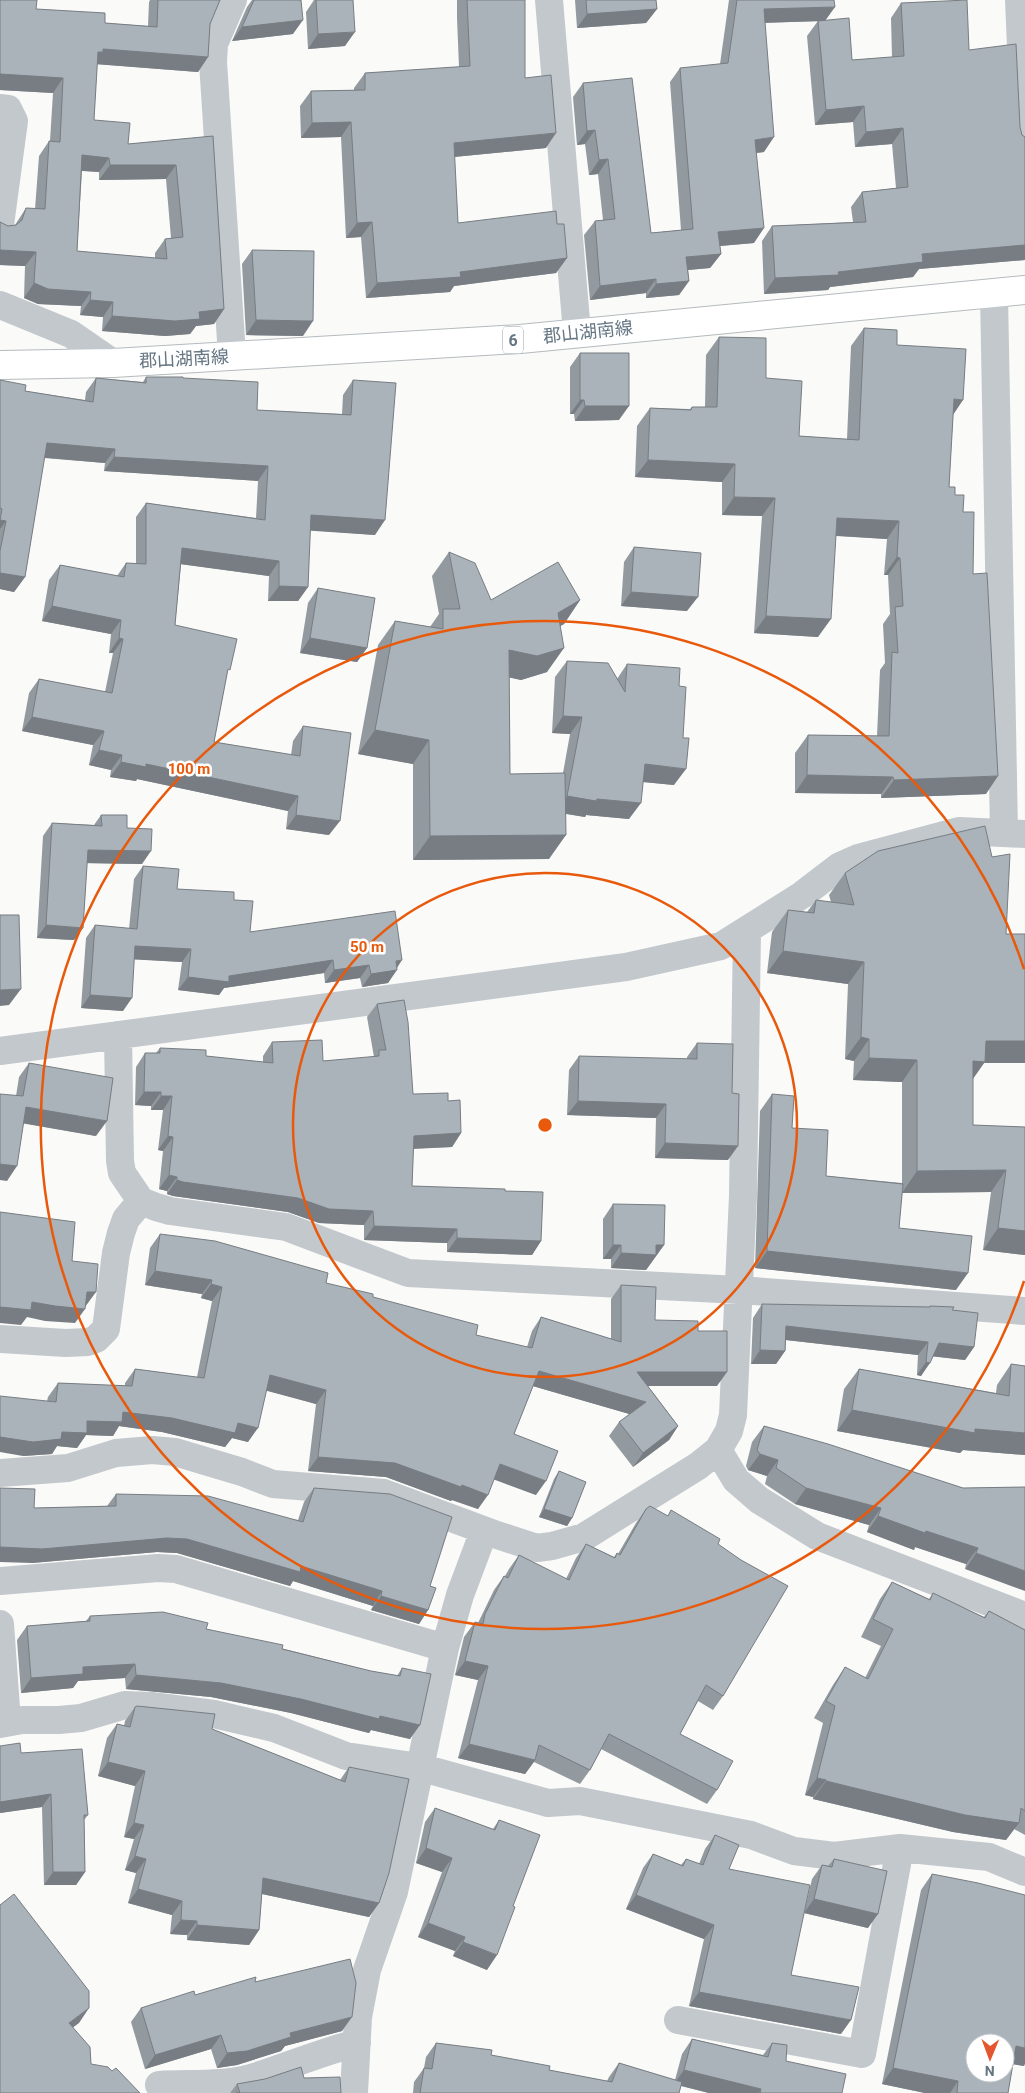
<svg xmlns="http://www.w3.org/2000/svg" width="1025" height="2093" font-family="Roboto,'Noto Sans JP',sans-serif">
  <style>
    .lines { fill: none; stroke-linecap: round; stroke-linejoin: round }
    .primary-casing { stroke: #b5babe; stroke-width: 30 }
    .street { stroke: #c3c8cc; stroke-width: 28 }
    .primary { stroke: #fff; stroke-width: 28 }
    .wall { fill: #929a9f; fill-rule: evenodd }
    .shaded-wall { fill: #777d82 }
    .building { fill: #aab3b9; stroke: #777d82; fill-rule: evenodd }
    .ring { fill: none; stroke: #e8590c; stroke-width: 2.5 }
    .labels { text-anchor: middle; stroke-width: 5; stroke-linejoin: round; paint-order: stroke }
    .shield { fill: #fff; stroke: #939fa8; stroke-width: 1 }
    .shield-label { font-size: 16px; font-weight: bold; fill: #657683 }
    .street-label { font-size: 18px; fill: #657683; stroke: #fff }
    .centre { fill: #e8590c; stroke: #fff; stroke-width: 2.5 }
    .ring-label { font-size: 15px; text-anchor: middle; font-weight: bold; fill: #e8590c; stroke: #fff; stroke-width: 5; stroke-linejoin: round; paint-order: stroke }
  </style>
  <rect width="100%" height="100%" fill="#fafaf8"/>
  <g class="lines">
    <g class="primary-casing">
      <path id="primary" d="M0,365L113,363L520,339L1025,290"/>
    </g>
    <path class="street" d="M549,0L577,333
      M1019,0L1025,142
      M0,108L8,109L14,121L0,225
      M994,294L1004,833
      M0,305L71,334L113,363
      M232,356L213,62L214,44L233,0
      M118,1035L120,1161L122,1173L141,1201L156,1207L170,1211L286,1227L408,1273L739,1290L1025,1311
      M0,1051L626,967L721,946L802,895L840,866L858,858L959,831L1025,834
      M0,1339L66,1343L88,1342L96,1339L106,1329L116,1253L121,1233L126,1219L141,1201
      M718,1450L736,1480L759,1500L817,1536L1025,1616
      M0,1473L68,1468L116,1453L152,1450L175,1452L242,1472L273,1484L384,1493L497,1535L537,1548L552,1546L584,1537L698,1466L718,1450L729,1431L733,1415L743,1196L747,931
      M0,1581L158,1568L176,1569L445,1648
      M0,1624L7,1722
      M0,1724L22,1720H59L81,1718L125,1705L151,1706L214,1714L274,1728L346,1756L419,1767L548,1803L580,1801L751,1835L794,1851L834,1856L900,1848L989,1857L1025,1872
      M678,2020L862,2054L900,1848
      M159,2085C189,2083 223,2086 251,2078C287,2067 321,2052 357,2043
      M354,2093L358,2017L367,1970L394,1892L445,1648L460,1595L484,1531"/>
    <use href="#primary" class="primary"/>
  </g>
  <path class="wall" d="M0,0L36,9L105,23L148,26L149,2L150,0H220L210,24L208,57L198,72L97,64L94,120L128,144L213,136L224,309L214,324L196,326L190,334L165,336L102,331L103,317L80,315L81,306L38,304L24,298L25,266L0,265V222L8,226L15,225L26,208L35,209L39,156L49,141H50L53,93L0,90ZM82,171L99,172V180L166,179L171,238L165,239L155,253V258L77,251Z
    M252,0H254L293,34L232,41L247,7Z
    M314,0H353L345,46L308,49L306,12Z
    M457,0H525V78L546,148L454,157L458,223L557,224L567,258L556,273L454,286L450,292L366,298L361,237L346,238L341,137L301,138L300,106L311,91L354,90V88L365,73L459,67L457,18Z
    M575,0H656L657,9L646,23L577,28Z
    M729,0H834L825,20L852,60L892,57L891,18L901,3L969,50L1020,127L1022,135L1025,137V260L919,269L913,277L830,287L828,290L764,294L762,241L772,226L853,222L851,207L862,192L896,188L892,144L855,147L853,122L815,125L807,36L818,21L765,23L764,152L757,153L754,243L720,246L721,254L710,268L688,270L689,281L679,295L646,298V293L590,300L584,235L595,221L603,220L598,174L589,175L585,144L577,145L573,97L583,83L651,233L681,230L670,82L680,68L720,64Z
    M252,250L303,336L246,335L242,264Z
    M864,328L897,345L953,415L949,487L955,495L963,512L973,574L986,794L881,798V794L795,793V753L808,735L877,736L880,670L885,663L883,624L890,614L888,575H884L887,539L836,536L818,637L754,633L762,516L722,515V482L635,477L637,426L650,408L690,409L692,407H705L706,355L719,337L766,378L799,436L847,439L851,346Z
    M580,353L619,420L575,421L574,414H570V367Z
    M146,377L183,378L257,410L342,414L343,395L353,380L375,535L310,530L308,587L298,601H268L269,576L181,564L175,625L227,674L214,742L291,755L293,741L303,726L329,835L286,829L288,811L137,779L136,781L110,777L111,770L89,765L93,745L22,731L29,693L39,679L105,692L113,653H109L111,634L42,621L49,580L60,565L117,576L126,563L136,564V517L146,503L256,518L258,481L104,471L105,463L44,458L25,577L14,592L0,589V380L25,391L85,400L86,392L96,378L143,382Z
    M634,547L687,611L621,606L624,562Z
    M449,552L491,600H580L564,624L560,626L547,672L521,680L509,677L510,774L563,773L570,734L552,733L555,677L567,661L617,679L627,664L674,785L643,782L629,819L586,815L585,817L566,814L549,859L413,860V764L358,754L378,645L395,621L430,627L439,614L432,576Z
    M318,588L367,648L357,662L300,653L308,603Z
    M101,815L127,828L142,864L87,863L83,928L74,940L37,938L43,836L52,823L94,825Z
    M143,866L177,889L234,900L250,932L397,968L388,983L362,987L360,978L325,983L324,973L224,988L219,995L178,990L182,962L134,959L123,1011L81,1008L86,938L95,925L129,929L134,879Z
    M845,873L1006,934H1025V1063H984L973,1079V1125L1025,1127V1255L983,1250L991,1192L902,1193L899,1228L956,1290L755,1268L760,1111L772,1094L792,1128L826,1176L902,1183V1082L853,1080L854,1061L845,1059L848,984L767,973L772,932L788,910L807,912L816,900L831,902L829,895Z
    M377,1004L413,1094L448,1101L461,1133L452,1147L413,1149L412,1186L505,1191L541,1241L532,1255L447,1252V1243L364,1240V1225L319,1223L288,1212L173,1196L167,1194V1191L159,1189L163,1151L158,1150L163,1110H151V1106L135,1105L136,1067L145,1053H156L160,1048L206,1056L263,1062V1056L272,1042L323,1061L374,1057L367,1017Z
    M697,1043L728,1160L655,1158L656,1118L567,1115L569,1070L579,1056L687,1059V1057Z
    M29,1063L96,1136L23,1123L7,1181L16,1096L19,1077Z
    M613,1204L664,1245L646,1270L611,1268V1259H603V1219Z
    M160,1234L373,1297L476,1335L527,1347L532,1331L541,1317L611,1339V1299L621,1285L655,1320L698,1331L717,1386H648L678,1426L669,1440L633,1467L609,1436L619,1422L630,1414L533,1386L514,1434L536,1495L494,1479L478,1509L452,1500L451,1501L386,1477L308,1471L316,1404L266,1390L248,1442L232,1438L225,1447L162,1432L119,1426L113,1436L86,1435L77,1448L57,1446L52,1454L23,1456L47,1401L48,1397L58,1383L125,1386V1383L135,1369L197,1377L212,1301L201,1298L202,1294L145,1285L150,1248Z
    M762,1304L929,1307L930,1306L952,1310L974,1347L965,1360L933,1356L921,1376L917,1375L918,1355L786,1340L785,1351L776,1364H751L753,1318Z
    M1011,1364L1025,1366V1455L963,1450L960,1453L837,1431L844,1389L859,1369L996,1393L997,1385Z
    M764,1426L963,1488L1025,1487L965,1569L966,1564L915,1547L914,1550L867,1532L869,1525L795,1504L765,1484L767,1476L748,1470L746,1466L752,1442Z
    M559,1471L572,1518L567,1526L539,1517L554,1479Z
    M314,1488L430,1586L428,1610L419,1624L371,1610L373,1606L293,1581L290,1586L177,1553L157,1552L32,1563L34,1508L107,1506L116,1494L298,1520L304,1502Z
    M646,1509L668,1516L671,1510L718,1544L723,1696L713,1710L698,1701L680,1734L717,1790L707,1804L601,1749L590,1770L580,1784L534,1762L525,1774L458,1758L478,1680L455,1675L464,1637L475,1622L478,1623L494,1590L504,1576H505L509,1569L519,1555L566,1579L576,1558L586,1544L614,1557L617,1553L618,1554L636,1523Z
    M892,1582L929,1599L933,1593L984,1617L989,1611L1025,1630V1835L1014,1829L1006,1840L953,1832L813,1799V1797L805,1795L823,1723L814,1718L833,1685L845,1667L865,1678L881,1646L861,1637L880,1599Z
    M90,1616L206,1629L371,1671L397,1676L402,1668L410,1739L371,1730L369,1733L291,1713L211,1697L126,1689L125,1678L78,1681L73,1688L21,1693L17,1640L27,1626L86,1621Z
    M135,1707L212,1729L340,1780L349,1767L379,1903L369,1917L262,1894L259,1930L249,1945L187,1940V1935L170,1934L172,1915L128,1903L136,1873L125,1870L134,1839L124,1837L135,1786L98,1776L107,1738L117,1724L124,1726L125,1721Z
    M0,1746L21,1753L88,1815L84,1820L85,1872L76,1885H44L42,1807L0,1813Z
    M435,1808L493,1829L499,1820L487,1970L453,1956L455,1951L418,1937L442,1872L416,1863L425,1822Z
    M715,1835L729,1869L791,1975L841,2034L689,2006L704,1939L626,1909L643,1868L653,1854L681,1865L686,1859L699,1864L705,1849Z
    M834,1859L868,1928L804,1913L812,1879L822,1865L828,1866Z
    M932,1874L1024,2066L1013,2064L1008,2093H925L882,2084L921,1890Z
    M255,1982L342,2031L285,2046L281,2051L237,2065L217,2068L211,2049L145,2069L131,2022L141,2008Z
    M692,2039L763,2055L772,2043L786,2061L842,2093H709L681,2086L679,2093H413L414,2082L424,2068L426,2057L436,2043L491,2055L549,2070L607,2081L609,2077L619,2063L675,2080L682,2054Z
    M237,2084L341,2093H230Z"/>
  <path class="shaded-wall" d="M835,7L825,21L754,23L764,9Z
    M657,9L646,23L577,28L587,14Z
    M303,20L293,34L232,41L242,27Z
    M355,32L345,46L308,49L318,34Z
    M103,49L208,57L198,72L94,64L98,52Z
    M0,74L63,78L53,93L0,90Z
    M864,106L853,122L815,125L826,110Z
    M351,122L341,137L301,138L312,123Z
    M903,128L892,144L855,147L866,132Z
    M595,130L585,144L577,145L587,131Z
    M556,133L546,148L443,158L454,143Z
    M774,137L764,152L745,154L755,140Z
    M82,155L109,158L99,172L72,170Z
    M608,159L598,174L589,175L599,160Z
    M110,165H176L166,179L99,180Z
    M372,222L361,237L346,238L357,223Z
    M764,228L754,243L708,247L718,232Z
    M1025,245V260L919,269L913,277L830,287L828,290L764,294L775,278L838,272L922,254Z
    M0,250L36,252L25,266L0,265Z
    M721,254L710,268L676,271L686,257Z
    M567,258L556,273L454,286L450,292L366,298L377,283Z
    M656,279L646,293L590,300L600,286Z
    M689,281L679,295L646,298L656,284Z
    M34,283L91,292L81,306L38,304L24,298Z
    M90,300L113,302L103,317L80,315Z
    M224,309L214,324L196,326L190,334L165,336L102,331L112,316L199,312Z
    M256,320L313,321L303,336L246,335Z
    M954,399L963,400L951,418Z
    M580,400H584L574,414H570Z
    M585,406H629L619,420L575,421Z
    M47,443L115,449L105,463L37,457Z
    M114,457L268,466L258,481L104,471Z
    M648,460L735,464L722,482L635,477Z
    M734,497L775,498L762,516L722,515Z
    M311,515L385,520L375,535L300,530Z
    M837,518L899,521L887,539L825,535Z
    M0,520L6,521L0,529Z
    M182,548L279,561L269,576L172,563Z
    M897,557L900,558L888,575H884Z
    M0,573L25,577L14,592L0,589Z
    M279,586L308,587L298,601H268Z
    M631,592L698,597L687,611L621,606Z
    M580,600L564,624L541,637L558,613Z
    M52,606L121,620L111,634L42,621Z
    M766,616L831,619L818,637L754,633Z
    M119,638L123,639L113,653H109Z
    M310,638L367,648L357,662L300,653Z
    M564,648L547,672L521,680L492,674L509,650Z
    M563,716L582,717L570,734L552,733Z
    M32,717L104,731L93,745L22,731Z
    M375,730L429,740L413,764L358,754Z
    M99,750L122,755L111,770L89,765Z
    M121,762L146,764L298,796L288,811L137,779L136,781L110,777Z
    M645,764L686,769L674,785L633,781Z
    M807,775L893,777L881,794L795,793Z
    M998,776L986,794L881,798L894,780Z
    M567,796L597,799L641,803L629,819L586,815L585,817L556,812Z
    M296,815L340,821L329,835L286,829Z
    M566,835L549,859L413,860L430,836Z
    M88,850L151,851L142,864L79,863Z
    M46,925L83,928L74,940L37,938Z
    M135,946L191,949L182,962L126,959Z
    M783,951L864,962L848,984L767,973Z
    M333,960L324,973L224,988L219,995L178,990L188,977L229,976Z
    M402,960L395,971L397,970L388,983L362,987L371,974L396,961Z
    M369,965L360,978L325,983L334,970Z
    M21,989L9,1005L0,1006V990Z
    M90,995L132,998L123,1011L81,1008Z
    M861,1037L869,1039L854,1061L845,1059Z
    M986,1041H1025V1063H984L969,1084L957,1083Z
    M869,1058L917,1060L902,1082L853,1080Z
    M144,1092H161L151,1106L135,1105Z
    M161,1096H172L163,1110H151Z
    M578,1101L666,1104L656,1118L567,1115Z
    M26,1107L107,1121L96,1136L15,1122Z
    M461,1133L452,1147L404,1149L414,1136Z
    M168,1136L173,1137L163,1151L158,1150Z
    M665,1143L738,1146L728,1160L655,1158Z
    M0,1164L17,1166L7,1181L0,1180Z
    M1006,1170L991,1192L902,1193L917,1171Z
    M169,1175L177,1177L167,1191L159,1189Z
    M177,1180L298,1198L373,1211L364,1225L319,1223L288,1212L173,1196L167,1194Z
    M374,1226L457,1229L447,1243L364,1240Z
    M998,1228L1025,1231V1255L983,1250Z
    M457,1238L541,1241L532,1255L447,1252Z
    M613,1245H621L611,1259H603Z
    M656,1245H664L646,1270L611,1268L621,1253Z
    M767,1251L968,1273L956,1290L755,1268Z
    M155,1271L212,1280L202,1294L145,1285Z
    M211,1284L222,1287L212,1301L201,1298Z
    M87,1292H96L85,1307Z
    M32,1302L85,1309L75,1323L45,1321L27,1317L21,1325L0,1323V1307Z
    M786,1326L928,1342L918,1355L777,1339Z
    M939,1343L974,1347L965,1360L929,1356Z
    M760,1350L785,1351L776,1364H751Z
    M926,1362L930,1363L921,1376L917,1375Z
    M539,1371L646,1402L636,1416L529,1385Z
    M637,1372H727L717,1386H628Z
    M270,1375L326,1390L316,1404L260,1389Z
    M852,1410L975,1429L1025,1433V1455L963,1450L960,1453L837,1431Z
    M123,1412L238,1423L258,1428L248,1442L232,1438L225,1447L162,1432L119,1426L113,1436L86,1435L77,1448L57,1446L52,1454L23,1456L0,1452V1437L62,1432L87,1421Z
    M678,1426L669,1440L633,1467L643,1453Z
    M760,1454L778,1460L767,1476L748,1470Z
    M318,1457L395,1463L462,1485L488,1495L478,1509L452,1500L451,1501L386,1477L308,1471Z
    M500,1464L546,1481L536,1495L490,1478Z
    M806,1488L881,1508L869,1525L795,1504Z
    M544,1509L572,1518L567,1526L539,1517Z
    M878,1516L926,1531L978,1548L966,1564L915,1547L914,1550L867,1532Z
    M167,1538L187,1539L301,1566L382,1591L373,1606L293,1581L290,1586L177,1553L157,1552L32,1563L0,1562V1547Z
    M976,1553L1025,1571V1591L965,1569Z
    M381,1596L428,1610L419,1624L371,1610Z
    M465,1661L488,1666L478,1680L455,1675Z
    M135,1664L125,1678L78,1681L73,1688L21,1693L31,1678L83,1667Z
    M136,1675L221,1683L301,1699L420,1725L410,1739L371,1730L369,1733L291,1713L211,1697L126,1689Z
    M469,1744L535,1760L525,1774L458,1758Z
    M108,1762L145,1771L135,1786L98,1776Z
    M817,1778L826,1780L813,1797L805,1795Z
    M826,1781L1019,1823L1006,1840L953,1832L813,1799Z
    M51,1794L42,1807L0,1813V1802Z
    M134,1823L144,1825L134,1839L124,1837Z
    M426,1848L452,1858L442,1872L416,1863Z
    M135,1856L146,1859L136,1873L125,1870Z
    M53,1872H85L76,1885H44Z
    M263,1878L379,1903L369,1917L253,1892Z
    M138,1889L182,1901L172,1915L128,1903Z
    M636,1895L714,1925L704,1939L626,1909Z
    M814,1899L878,1914L868,1928L804,1913Z
    M181,1920L197,1921L187,1935L170,1934Z
    M428,1923L465,1937L455,1951L418,1937Z
    M197,1925L259,1930L249,1945L187,1940Z
    M463,1942L497,1955L487,1970L453,1956Z
    M699,1992L851,2020L841,2034L689,2006Z
    M89,2008L79,2023L59,2038L69,2023Z
    M352,2017L342,2031L285,2046L281,2051L237,2065L217,2068L227,2053L290,2033Z
    M221,2035L211,2049L145,2069L155,2055Z
    M1016,2046L1025,2048V2064L1024,2066L1005,2063Z
    M893,2068L958,2081L950,2093H925L882,2084Z
    M684,2070L761,2089L759,2093H709L674,2084Z"/>
  <path class="building" d="M0,0H37L36,9L105,13V23L157,27L158,0H220L210,24L208,57L103,49V52H98L94,120L130,123L128,144L213,136L224,309L199,312L200,319L175,321L112,316L113,302L90,300L91,292L48,289L34,283L36,252L0,250V222L8,226L16,225L22,220L26,208L45,209L49,141L60,142L63,78L0,74ZM82,155L109,158L110,165H176L183,237L165,239L167,259L77,251Z
    M254,0H301L303,20L242,27Z
    M316,0H353L355,32L318,34Z
    M467,0H525V78L551,75L556,133L454,143L458,223L556,211L557,224H564L567,258L460,272L461,277L377,283L372,222L357,223L351,122L312,123L311,91L365,90V73L470,66Z
    M586,0H656L657,9L587,14Z
    M737,0H834L835,7L764,9L774,137L755,140L764,228L718,232L721,254L686,257L689,281L656,284V279L600,286L595,221L615,219L608,159L599,160L595,130L587,131L583,83L632,78L651,233L693,229L680,68L728,63Z
    M967,0L969,50L1016,44L1020,127L1022,135L1025,137V245L922,254L923,262L838,272L839,275L775,278L772,226L866,222L862,192L908,187L903,128L866,132L864,106L826,110L818,21L849,18L852,60L904,56L901,3Z
    M252,250L314,251L313,321L256,320Z
    M864,328L897,330V345L966,349L963,400L954,399L949,487H955V495H964L963,512H974L973,574L987,573L998,776L894,780L893,777L807,775L808,735L889,736L892,652L898,653L895,607L903,606L900,558L897,557L899,521L837,518L831,619L766,616L775,498L734,497L735,464L648,460L650,408L691,410L692,407H717L719,337L766,338V378L802,381L799,436L859,440Z
    M580,353H629V406H585L584,400H580Z
    M146,377H183V378L258,382L257,410L351,415L353,380L396,383L385,520L311,515L308,587L279,586V561L182,548L175,625L237,639L230,670L228,669L214,742L300,756L303,726L351,733L340,821L296,815L298,796L146,764V767L121,762L122,755L99,750L104,731L32,717L39,679L112,693L123,639L119,638L121,620L52,606L60,565L124,577L126,563L146,564V503L265,520L268,466L114,457L115,449L47,443L25,577L0,573V551L6,521L0,520L2,509L0,508V380L26,385L25,391L93,402L96,378L146,383Z
    M634,547L701,553L698,597L631,592Z
    M449,552L475,563L491,600L558,562L580,600L558,613L564,648L537,656L509,650L510,774L565,773L566,835L430,836L429,740L375,730L395,621L443,629V609H460Z
    M318,588L375,598L367,648L310,638Z
    M567,661L608,663L625,692L627,664L680,668L679,686L686,687L683,738H689L686,769L645,764L641,803L597,799L596,801L567,796L582,717L563,716Z
    M101,815H127V828L152,829L151,851L88,850L83,928L46,925L52,823L102,826Z
    M985,826L992,857L1010,854L1006,934H1025V1041H986L985,1062L973,1061V1125L1025,1127V1231L998,1228L1006,1170L917,1171V1060L869,1058V1039L861,1037L864,962L783,951L788,910L814,913L816,900L854,905L845,873L878,851Z
    M143,866L179,869L177,889L234,892V900L253,901L250,932L395,911L402,960L396,961L397,970L371,974L369,965L334,970L333,960L229,976V982L188,977L191,949L135,946L132,998L90,995L95,925L137,929Z
    M0,915H19L21,989L0,990Z
    M404,1000L408,1022L413,1094L448,1093V1101L460,1100L461,1133L414,1136L412,1186L505,1189V1191L543,1192L541,1241L457,1238V1229L374,1226L373,1211L329,1209L298,1198L183,1182L177,1180V1177L169,1175L173,1137L168,1136L172,1096H161V1092H144L145,1053H160V1048L206,1050V1056L273,1063L272,1042L322,1040L323,1061L379,1056V1050H386L377,1004Z
    M697,1043L733,1044L732,1093L739,1094L738,1146L665,1143L666,1104L578,1101L579,1056L697,1059Z
    M29,1063L113,1078L107,1121L26,1107L17,1166L0,1164V1094L23,1096Z
    M772,1094L794,1096L792,1128L828,1130L826,1176L903,1184L899,1228L972,1236L968,1273L767,1251Z
    M613,1204L665,1205L664,1245H656V1255L621,1253V1245H613Z
    M0,1212L75,1222L72,1261L98,1264L96,1292H87L85,1309L55,1306L32,1302L31,1310L0,1307Z
    M160,1234L215,1241L328,1273L326,1283L373,1294V1297L478,1325L476,1335L532,1348L541,1317L621,1342V1285L656,1287L655,1320L698,1321V1331H727V1372H637L678,1426L643,1453L619,1422L646,1402L539,1371L514,1434L558,1451L546,1481L500,1464L488,1495L462,1485L461,1487L395,1463L318,1457L326,1390L270,1375L258,1428L238,1423L235,1433L172,1418L123,1412L122,1422L87,1421V1433L62,1432L61,1439L33,1442L0,1437V1396L56,1402L58,1383L132,1386L135,1369L204,1378L222,1287L211,1284L212,1280L155,1271Z
    M762,1304L930,1307V1306L954,1307L952,1310L978,1313L974,1347L939,1343L930,1363L926,1362L928,1342L786,1326L785,1351L760,1350Z
    M1011,1364L1025,1366V1433L975,1429V1433L852,1410L859,1369L1009,1396Z
    M764,1426L828,1444L963,1488L1025,1487V1571L976,1553L978,1548L926,1531L925,1533L878,1516L881,1508L806,1488L776,1468L778,1460L760,1454L757,1450Z
    M559,1471L586,1482L572,1518L544,1509Z
    M0,1488L35,1489L34,1508L116,1506V1494L208,1496L303,1522L314,1488L390,1494L452,1517L430,1586L436,1588L428,1610L381,1596L382,1591L301,1566L300,1572L187,1539L167,1538L42,1549L0,1547Z
    M650,1506L668,1516L671,1510L720,1539L718,1544L741,1560L788,1586L723,1696L706,1685L680,1734L733,1761L717,1790L609,1734L590,1770L539,1745L535,1760L469,1744L488,1666L465,1661L475,1622L483,1624L485,1614L504,1576L508,1578L519,1555L569,1580L586,1544L615,1558L617,1553L620,1555L646,1509Z
    M892,1582L930,1600L933,1593L985,1618L989,1611L1025,1630V1811L1021,1808L1019,1823L965,1815L826,1781V1780L817,1778L835,1706L826,1701L845,1667L868,1679L893,1629L873,1619Z
    M163,1612L208,1623L206,1629L283,1645L282,1649L371,1671L400,1676L402,1668L431,1674L420,1725L380,1716L379,1719L301,1699L221,1683L136,1675L135,1664L83,1667V1674L31,1678L27,1626L90,1621V1616Z
    M137,1706L215,1714L212,1729L345,1782L349,1767L409,1779L389,1873L379,1903L263,1878L259,1930L197,1925V1921L181,1920L182,1901L138,1889L146,1859L135,1856L144,1825L134,1823L145,1771L108,1762L117,1724L130,1727L135,1707Z
    M20,1743L21,1753L82,1749L88,1815H84L85,1872H53L51,1794L0,1802V1746Z
    M435,1808L495,1830L499,1820L540,1835L513,1906L515,1907L497,1955L463,1942L465,1937L428,1923L452,1858L426,1848Z
    M715,1835L739,1845L729,1869L810,1885L791,1975L859,1987L851,2020L699,1992L714,1925L636,1895L653,1854L683,1866L686,1859L703,1865Z
    M834,1859L887,1871L878,1914L814,1899L822,1865L832,1867Z
    M932,1874L978,1883L1025,1895V2048L1016,2046L1008,2093H957L958,2081L893,2068ZM975,2043H1005V2073H975Z
    M14,1894L89,1991V2008L69,2023L90,2047L91,2064L108,2067L112,2071L116,2068L140,2093H0V1905Z
    M350,1959L356,1983L352,2017L290,2033L291,2037L247,2051L227,2053L221,2035L155,2055L141,2008L194,1991L195,1995L256,1977L255,1982Z
    M692,2039L768,2057L772,2043L787,2045L786,2061L846,2074L842,2093H760L761,2089L684,2070Z
    M436,2043L492,2050L491,2055L550,2066L549,2070L612,2082L619,2063L682,2082L679,2093H420L424,2068L432,2069Z
    M301,2067L304,2078L340,2077L341,2093H236H240L237,2084L265,2079Z"/>
  <g class="ring">
    <circle cx="545" cy="1125" r="252"/>
    <path d="M1024 1281A504 504 0 1 1 1024 969"/>
  </g>
  <g class="labels">
    <rect class="shield" x="503" y="326.5" width="20" height="27" rx="4"/>
    <g class="shield-label">
      <text x="513" y="346">6</text>
    </g>
    <g class="street-label">
      <text transform="translate(588 332) rotate(-6)" y="6">郡山湖南線</text>
      <text transform="translate(184 359) rotate(-3)" y="6">郡山湖南線</text>
    </g>
  </g>
  <circle cx="545" cy="1125" r="8" class="centre"/>
  <g class="ring-label">
    <text x="189" y="774">100 m</text>
    <text x="367" y="952">50 m</text>
  </g>
  <g transform="translate(990 2058) rotate(181)"><circle r="24" fill="#ffffff" stroke="#c1c8cd"/>
  <path d="M0-4L9 19L0 12L-9 19Z" fill="#e4572e"/>
  <text y="-8" font-size="14" font-weight="bold" text-anchor="middle" fill="#657683">N</text>
  </g>
</svg>
